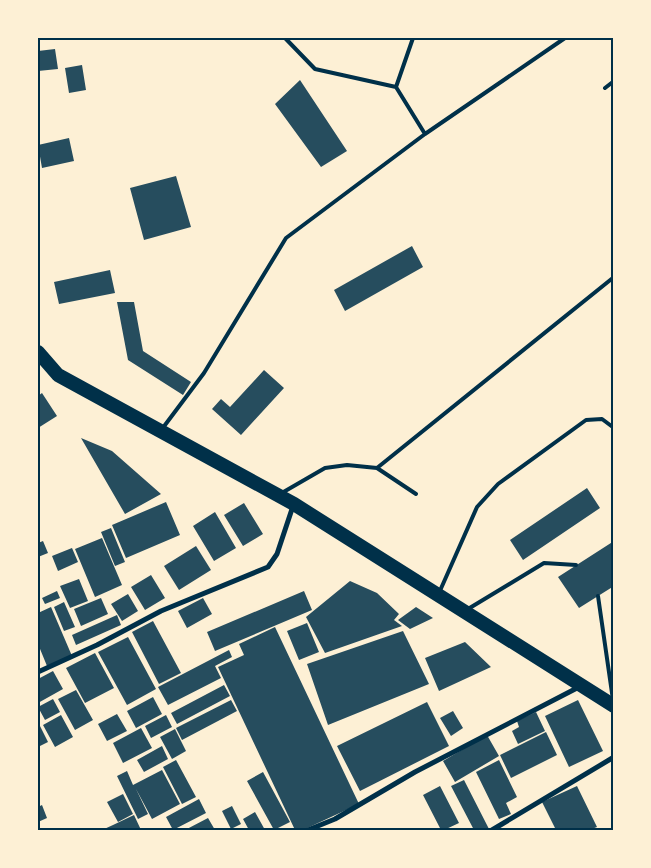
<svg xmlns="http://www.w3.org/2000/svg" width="651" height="868" font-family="'Crimson Pro',serif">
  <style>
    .building { fill: #264d5e }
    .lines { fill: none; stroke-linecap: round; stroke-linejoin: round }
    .service { stroke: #003049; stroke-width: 4 }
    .minor { stroke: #003049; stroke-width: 5 }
    .trunk { stroke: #003049; stroke-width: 14 }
    .neatline { fill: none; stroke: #003049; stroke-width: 2 }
  </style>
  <rect width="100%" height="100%" fill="#fdf0d5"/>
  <path class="building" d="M55,49L58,69L38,71V51Z
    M82,65L86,90L69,93L65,68Z
    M300,80L347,151L321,167L275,104Z
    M69,138L74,161L42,168L38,145Z
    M176,176L191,227L144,240L130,188Z
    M412,246L423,267L345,311L334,290Z
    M110,270L115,293L59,304L54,282Z
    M117,302H134L143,351L191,382L183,395L128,360Z
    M264,370L284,388L241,435L212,409L221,399L230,407Z
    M42,393L57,416L38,428V396Z
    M81,438L112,451L161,494L125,514Z
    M587,488L600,508L523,560L510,540Z
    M166,502L180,535L126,558L112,525Z
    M244,503L263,534L243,546L224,515Z
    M215,512L236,548L214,561L193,526Z
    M111,528L125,562L115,566L101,532Z
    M102,538L122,585L95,597L75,549Z
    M43,541L48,553L38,557V543Z
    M614,541V586L579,608L558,577Z
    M196,546L211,570L179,590L164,566Z
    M72,548L78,562L58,571L52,556Z
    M151,575L165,598L145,610L131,587Z
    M79,579L88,601L70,608L60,586Z
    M350,581L377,593L399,614L394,620L402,626L325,653L306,617Z
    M57,591L60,598L45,604L42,598Z
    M304,591L312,610L215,651L207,632Z
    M128,594L138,611L122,621L111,604Z
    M101,598L108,614L81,626L74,609Z
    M203,598L212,614L187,628L178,611Z
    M64,602L75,627L64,631L54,607Z
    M51,607L72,656L47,666L38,644V613Z
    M416,607L433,618L410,629L398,620Z
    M117,615L121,625L76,645L72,635Z
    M153,621L181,673L159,684L132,632Z
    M307,623L319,652L299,660L287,631Z
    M275,627L359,804L303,830H295L218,667L244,655L239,644Z
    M403,631L429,684L328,725L307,664Z
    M128,637L156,689L127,705L98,652Z
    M465,642L491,667L439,691L425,658Z
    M229,650L232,657L215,666L221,678L168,705L158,687Z
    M95,653L114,688L85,703L66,668Z
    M53,671L63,689L38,703V679Z
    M224,685L230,696L177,724L171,713Z
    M76,690L93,720L75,730L58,699Z
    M153,697L162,714L136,728L127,711Z
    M53,699L60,712L45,720L38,707Z
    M231,700L237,711L182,740L176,728Z
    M578,700L603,751L569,767L545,716Z
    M427,702L449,746L360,791L337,746Z
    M453,711L463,728L451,736L440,718Z
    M536,712L545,731L518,744L512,731L519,727L517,721Z
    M117,714L127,731L107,741L98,724Z
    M61,715L73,737L55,747L43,725Z
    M166,715L172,727L151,738L145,726Z
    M38,722L48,742L40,746L38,741Z
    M141,728L152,748L123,763L113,743Z
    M175,729L186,751L172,759L160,737Z
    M546,732L557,755L511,778L500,755Z
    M487,735L499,756L455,782L443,761Z
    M162,746L168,759L144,772L137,760Z
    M176,760L196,797L182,804L163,767Z
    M499,760L517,797L506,803L511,814L499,819L476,772Z
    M162,770L180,804L152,819L136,789L148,814L138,819L117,776L127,771L133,785Z
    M263,772L290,822L274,830L247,781Z
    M464,780L489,829L486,830H474L451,786Z
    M440,786L459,823L444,830H441L423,795Z
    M577,786L597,827L589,830H556L542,802Z
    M123,794L133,814L118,822L107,802Z
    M199,799L206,813L173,830L166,817Z
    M42,805L47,818L38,822V807Z
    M232,806L241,824L231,829L222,811Z
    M255,812L265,830H249L243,819Z
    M134,815L141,830H102L113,825Z
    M208,818L215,830H185Z"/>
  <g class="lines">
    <path class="service" d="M285,38L315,69L396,87L425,134
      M396,87L413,38
      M605,88L614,81
      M162,429L204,373L286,238L425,134L565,38
      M377,468L614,277
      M280,494L325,468L347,465L377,468L416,494
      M439,593L477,507L498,484L586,420L602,419L614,428
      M598,596L613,700
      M468,609L544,563L576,565"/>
    <path class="minor" d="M38,672L97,645L161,611L268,567L277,554L293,506
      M308,830L335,819L415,772L579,687
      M492,830L614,757"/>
    <path class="trunk" d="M38,352L58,375L294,504L614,706"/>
  </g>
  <rect width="651" height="868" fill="none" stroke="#fdf0d5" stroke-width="78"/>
  <rect x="39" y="39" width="573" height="790" class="neatline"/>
</svg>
